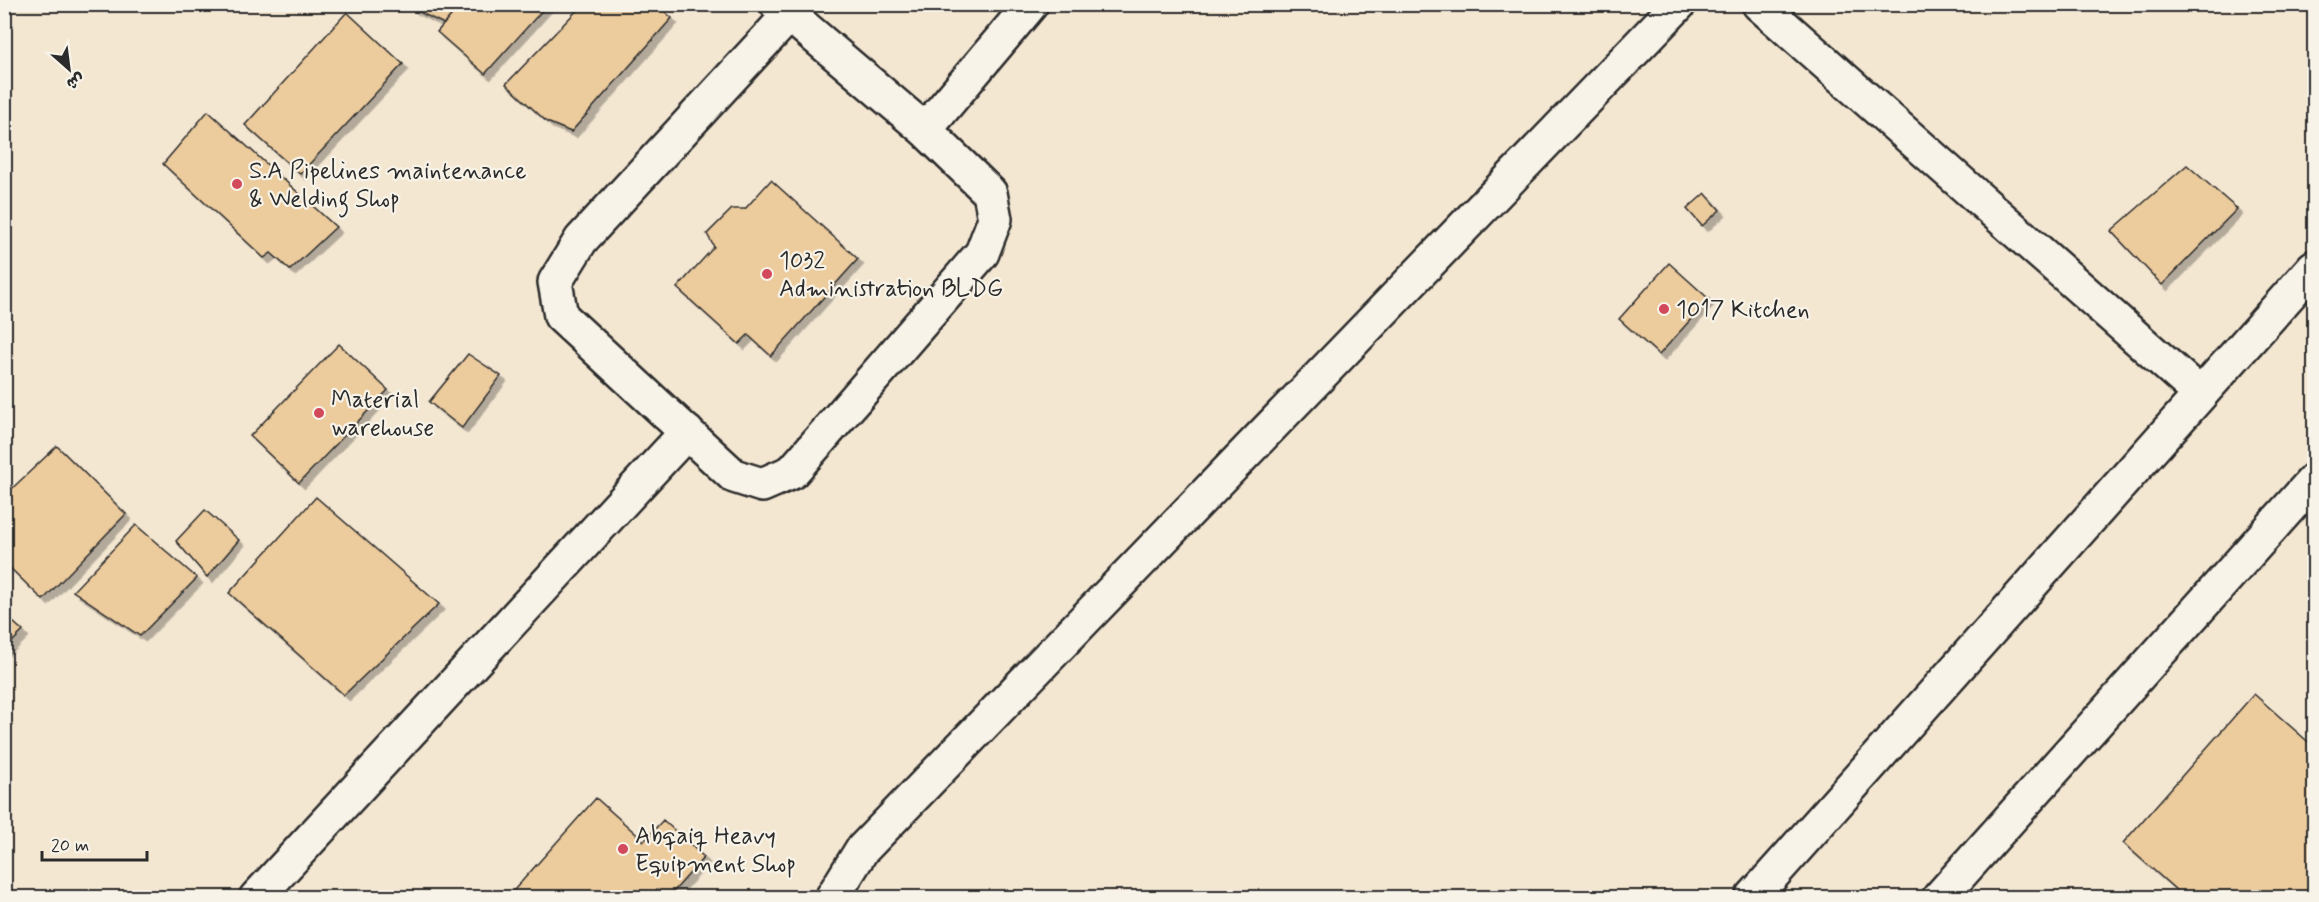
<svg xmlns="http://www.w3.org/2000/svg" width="2319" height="902" font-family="Mynerve,'Playpen Sans Arabic',sans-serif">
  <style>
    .built { fill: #f4e7d2 }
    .building { fill: #eccb9d; stroke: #2b2b2b; stroke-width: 1.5; filter: url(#shadow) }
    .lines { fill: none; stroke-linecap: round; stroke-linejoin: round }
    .minor-casing { stroke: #2b2b2b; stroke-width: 38 }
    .minor { stroke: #f7f3e8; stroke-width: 33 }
    .poi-dot { fill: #d1495b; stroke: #f7f3e8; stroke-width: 2 }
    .labels { text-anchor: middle; stroke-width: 4.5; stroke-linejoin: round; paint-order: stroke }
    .poi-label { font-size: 24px; fill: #2b2b2b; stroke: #f7f3e8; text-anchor: start }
  </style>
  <defs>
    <filter id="shadow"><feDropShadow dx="5.5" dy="5.5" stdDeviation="0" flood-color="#0004"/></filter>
  </defs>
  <rect width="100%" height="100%" fill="#f7f3e8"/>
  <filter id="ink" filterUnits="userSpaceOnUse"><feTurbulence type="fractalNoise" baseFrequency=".0167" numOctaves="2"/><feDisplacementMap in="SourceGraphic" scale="12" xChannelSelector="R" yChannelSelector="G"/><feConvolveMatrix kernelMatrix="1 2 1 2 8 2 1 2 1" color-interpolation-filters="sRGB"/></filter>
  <g filter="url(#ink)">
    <path class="built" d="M5,5H2314V897H5Z"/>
    <path class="building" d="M408,4H461L444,24L413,9Z
      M461,4H548L485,74L437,32Z
      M583,4H656L672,18L571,132L547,122L506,84Z
      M347,12L403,64L300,174L245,125Z
      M208,111L336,227L290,270L271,253L264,258L163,164Z
      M2187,165L2237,209L2162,285L2111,231Z
      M771,180L858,259L771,356L748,335L739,344L677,288L714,247L707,234L732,209H745Z
      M1705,193L1720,210L1702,226L1687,209Z
      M1669,263L1709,299L1659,355L1619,319Z
      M339,344L388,390L299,483L250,436Z
      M468,354L501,376L462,428L429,402Z
      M57,446L126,514L43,600L4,562V496Z
      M316,497L439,604L344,695L229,593Z
      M205,510L239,540L207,577L176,541Z
      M136,525L197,578L140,636L73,591Z
      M4,614L23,631L4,650Z
      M2254,694L2314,747V898H2185L2123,843Z
      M596,798L644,841L663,820L704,857L668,898H507Z"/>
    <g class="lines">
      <g class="minor-casing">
        <path id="minor" d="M777,4L925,130L990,193L995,219L982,253L792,472L762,485L734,476L561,316L555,282L581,240L789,15
          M1759,4L2200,394
          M925,130L1031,4
          M256,898L687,432
          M832,898L861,851L1679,4
          M1752,898L2314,267
          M1939,898L2314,480"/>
      </g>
      <use href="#minor" class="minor"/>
    </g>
  </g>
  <g class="poi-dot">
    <circle cx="237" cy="184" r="6"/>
    <circle cx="767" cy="274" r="6"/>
    <circle cx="1664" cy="309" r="6"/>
    <circle cx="319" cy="413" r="6"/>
    <circle cx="623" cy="849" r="6"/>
  </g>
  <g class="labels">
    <g class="poi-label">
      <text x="249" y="178">S.A Pipelines maintenance<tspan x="249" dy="28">&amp; Welding Shop</tspan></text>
      <text x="779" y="268">1032<tspan x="779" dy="28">Administration BLDG</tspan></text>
      <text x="1676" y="317">1017 Kitchen</text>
      <text x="331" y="407">Material<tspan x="331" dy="28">warehouse</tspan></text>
      <text x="635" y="843">Abqaiq Heavy<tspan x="635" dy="28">Equipment Shop</tspan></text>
    </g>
  </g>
  <rect width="2319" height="902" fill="none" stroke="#f7f3e8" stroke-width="24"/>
  <rect x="12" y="12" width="2295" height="878" fill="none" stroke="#2b2b2b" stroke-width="2" filter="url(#ink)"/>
  <g transform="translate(69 69) rotate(152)" stroke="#f7f3e8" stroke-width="4.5" paint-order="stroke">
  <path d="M0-4.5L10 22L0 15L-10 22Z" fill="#2b2b2b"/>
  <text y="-9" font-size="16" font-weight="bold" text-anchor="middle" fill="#2b2b2b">ش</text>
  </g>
  <path d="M42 851v9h105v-9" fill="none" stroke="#2b2b2b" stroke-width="3"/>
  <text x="51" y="851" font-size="18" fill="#2b2b2b" stroke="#f7f3e8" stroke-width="4.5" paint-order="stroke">20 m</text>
</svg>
